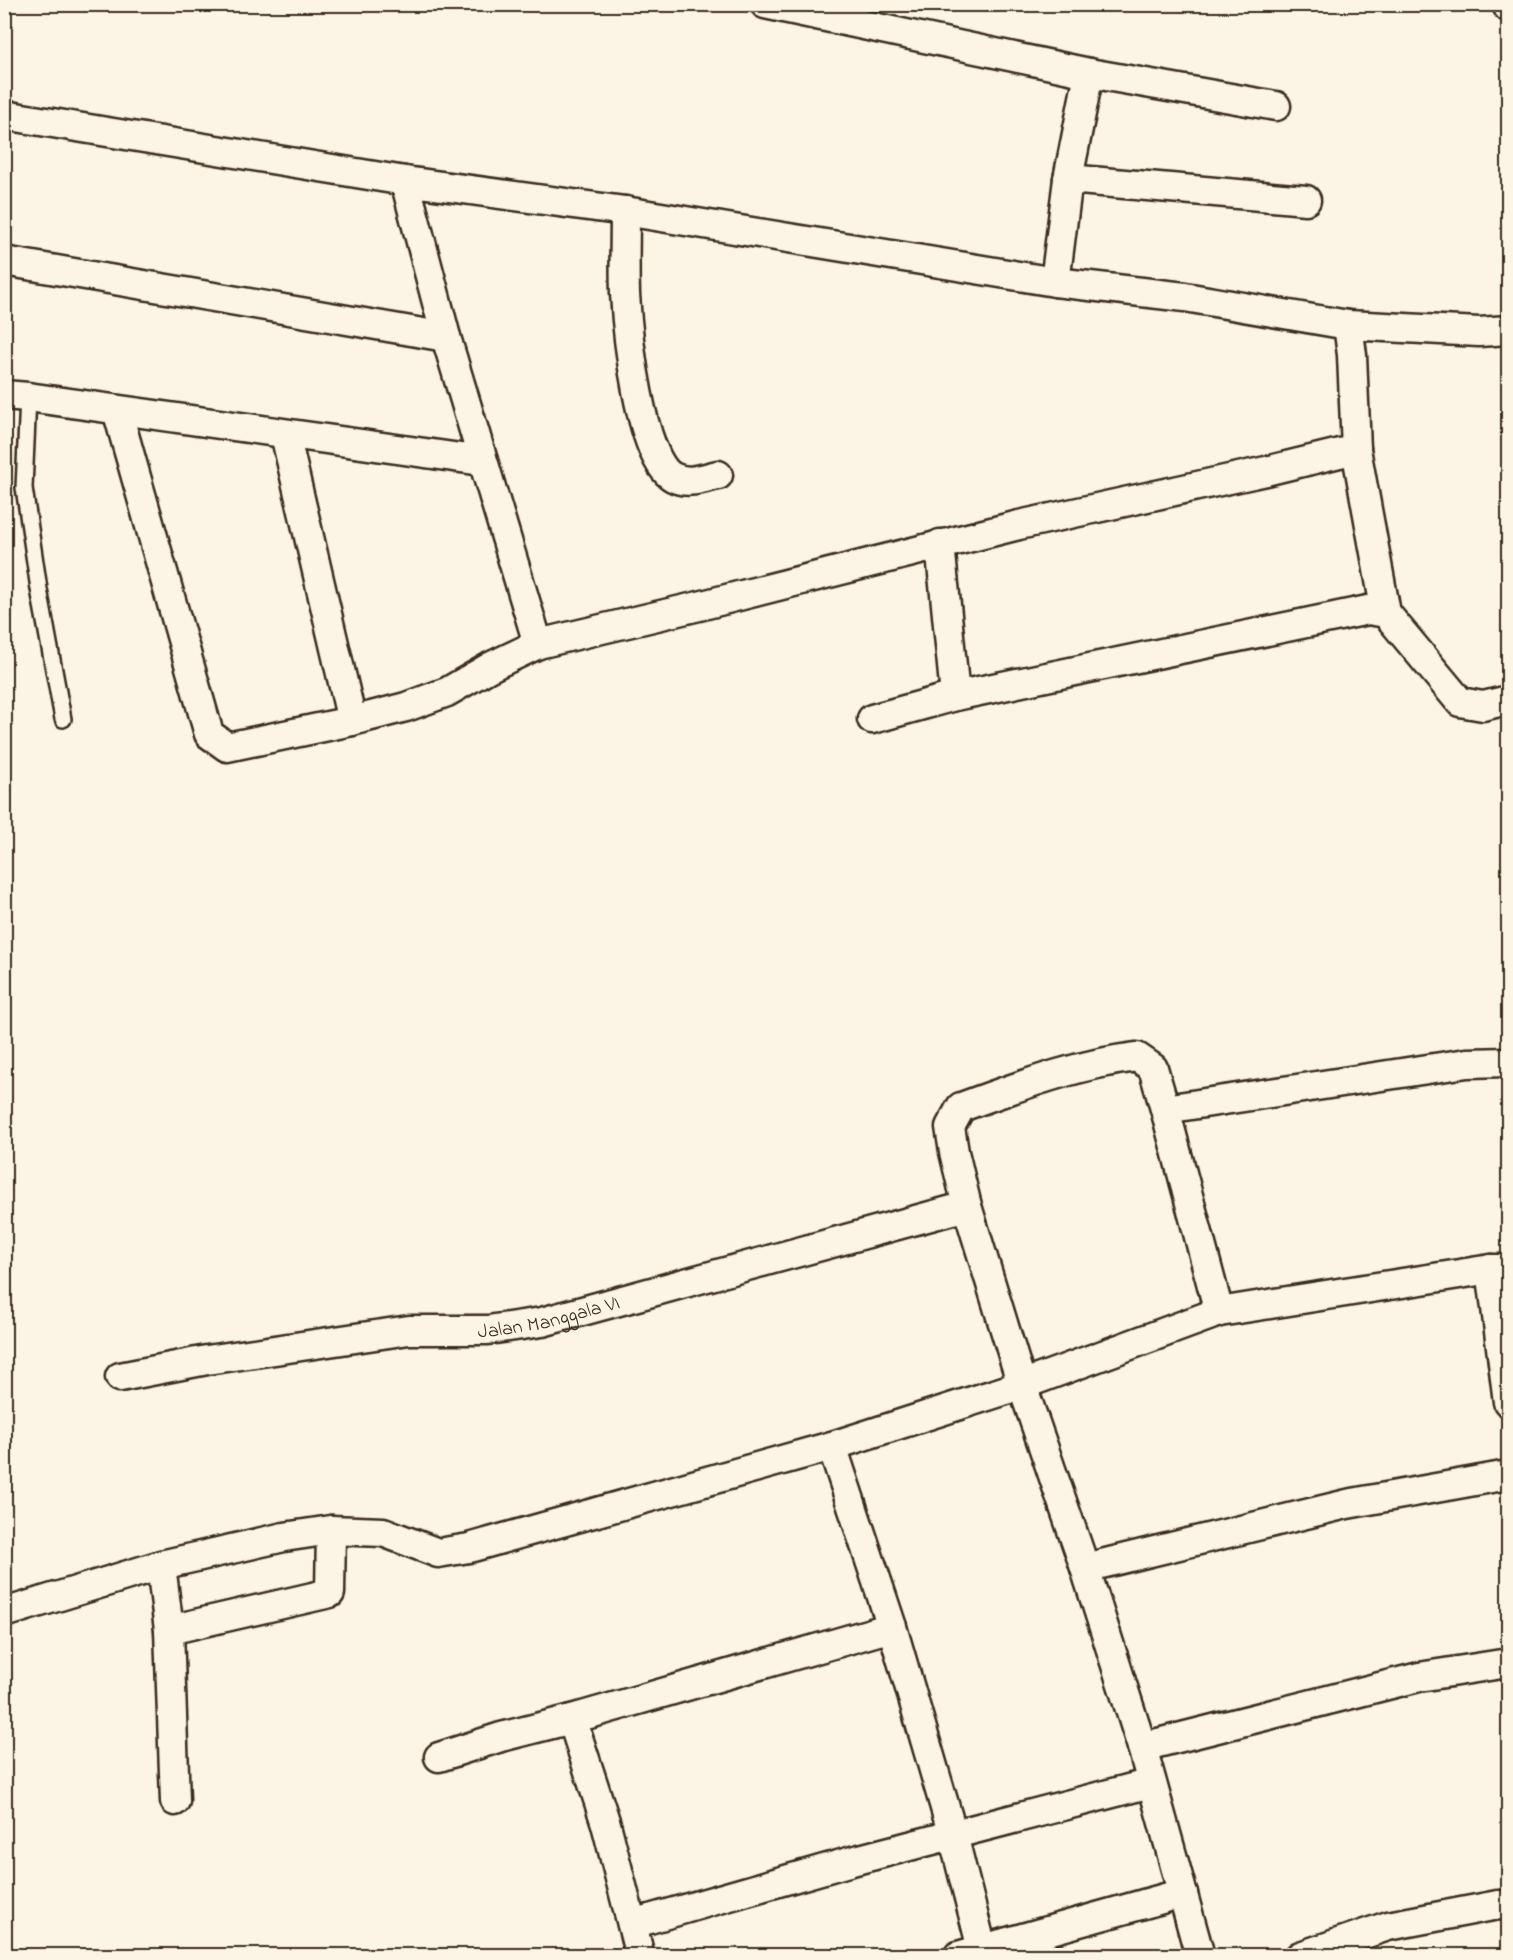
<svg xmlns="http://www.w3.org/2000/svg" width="1513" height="1960" font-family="'Indie Flower',sans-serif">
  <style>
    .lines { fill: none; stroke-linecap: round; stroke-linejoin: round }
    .service-casing { stroke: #3b2a1e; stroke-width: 20 }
    .minor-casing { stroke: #3b2a1e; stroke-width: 33 }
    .service { stroke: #fcf5e5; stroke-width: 15 }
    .minor { stroke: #fcf5e5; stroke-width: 28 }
    .labels { text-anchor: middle; stroke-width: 5; stroke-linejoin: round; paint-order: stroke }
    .street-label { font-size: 20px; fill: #3b2a1e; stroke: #fcf5e5 }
  </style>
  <rect width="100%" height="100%" fill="#fcf5e5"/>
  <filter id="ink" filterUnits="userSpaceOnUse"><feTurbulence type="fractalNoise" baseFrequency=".0167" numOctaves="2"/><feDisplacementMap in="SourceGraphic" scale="12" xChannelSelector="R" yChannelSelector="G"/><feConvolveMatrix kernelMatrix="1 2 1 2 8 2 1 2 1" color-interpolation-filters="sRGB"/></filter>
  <g filter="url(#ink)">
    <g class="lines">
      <g class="service-casing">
        <path id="service" d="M28,397L24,488L39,589L63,719"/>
      </g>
      <g class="minor-casing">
        <g id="minor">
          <path d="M765,4L1089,73"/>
          <path d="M1508,4V7"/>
          <path d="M4,115L405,181L625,211L1055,282L1185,297L1348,325L1479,332L1508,330"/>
          <path d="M1068,179L1306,200"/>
          <path d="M625,211C625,238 624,266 625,294C627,330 640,460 673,477C688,485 703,478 718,475"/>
          <path d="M4,261L446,337"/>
          <path d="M1055,282L1068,179L1089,73L1276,106"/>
          <path d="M4,395L28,397L482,461"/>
          <path d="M117,410L209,734L227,747L352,721L406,707L447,692L490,667L538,644L446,337L405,181"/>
          <path d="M285,434L352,721"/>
          <path d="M1356,449L1386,613"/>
          <path d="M940,544L955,696"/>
          <path d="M538,644L699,606L1019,525L1266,471L1356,449L1352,355L1348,325"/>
          <path d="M872,719L955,696L1368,610L1386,613L1460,702L1483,706L1508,700"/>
          <path d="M1165,1109L1153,1068L1137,1057C1077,1064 1017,1087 961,1107L950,1127L954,1152L967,1206L1022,1385L1219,1312L1165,1109L1467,1063L1508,1062"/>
          <path d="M1491,1269L1508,1402"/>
          <path d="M1219,1312L1491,1269H1508"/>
          <path id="s1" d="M120,1377L207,1360L409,1330H488L542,1322L967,1206"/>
          <path d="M161,1565L169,1630L175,1801"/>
          <path d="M1085,1568L1347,1504L1508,1475"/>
          <path d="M4,1613L161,1565L284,1537L331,1530L383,1532L438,1553L469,1548L832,1446"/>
          <path d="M892,1627L953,1835L982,1949"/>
          <path d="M169,1630L330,1593L331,1530"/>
          <path d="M1142,1747L1419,1677L1508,1663"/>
          <path d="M439,1757L501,1737L572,1719"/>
          <path d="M632,1924L852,1861L1151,1783"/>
          <path d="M640,1956L606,1824L572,1719L892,1627L832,1446L1022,1385L1085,1568L1142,1747L1200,1956"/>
          <path d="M958,1956L1183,1893"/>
          <path d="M1300,1956L1388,1926L1498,1905L1508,1906"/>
        </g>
      </g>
      <use href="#service" class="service"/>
      <use href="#minor" class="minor"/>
    </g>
  </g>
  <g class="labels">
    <g class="street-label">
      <text dy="7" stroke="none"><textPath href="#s1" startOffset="434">Jalan Manggala VI</textPath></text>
    </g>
  </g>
  <rect width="1513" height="1960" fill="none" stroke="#fcf5e5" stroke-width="24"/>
  <rect x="12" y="12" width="1489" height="1936" fill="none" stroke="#3b2a1e" stroke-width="2" filter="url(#ink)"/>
</svg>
